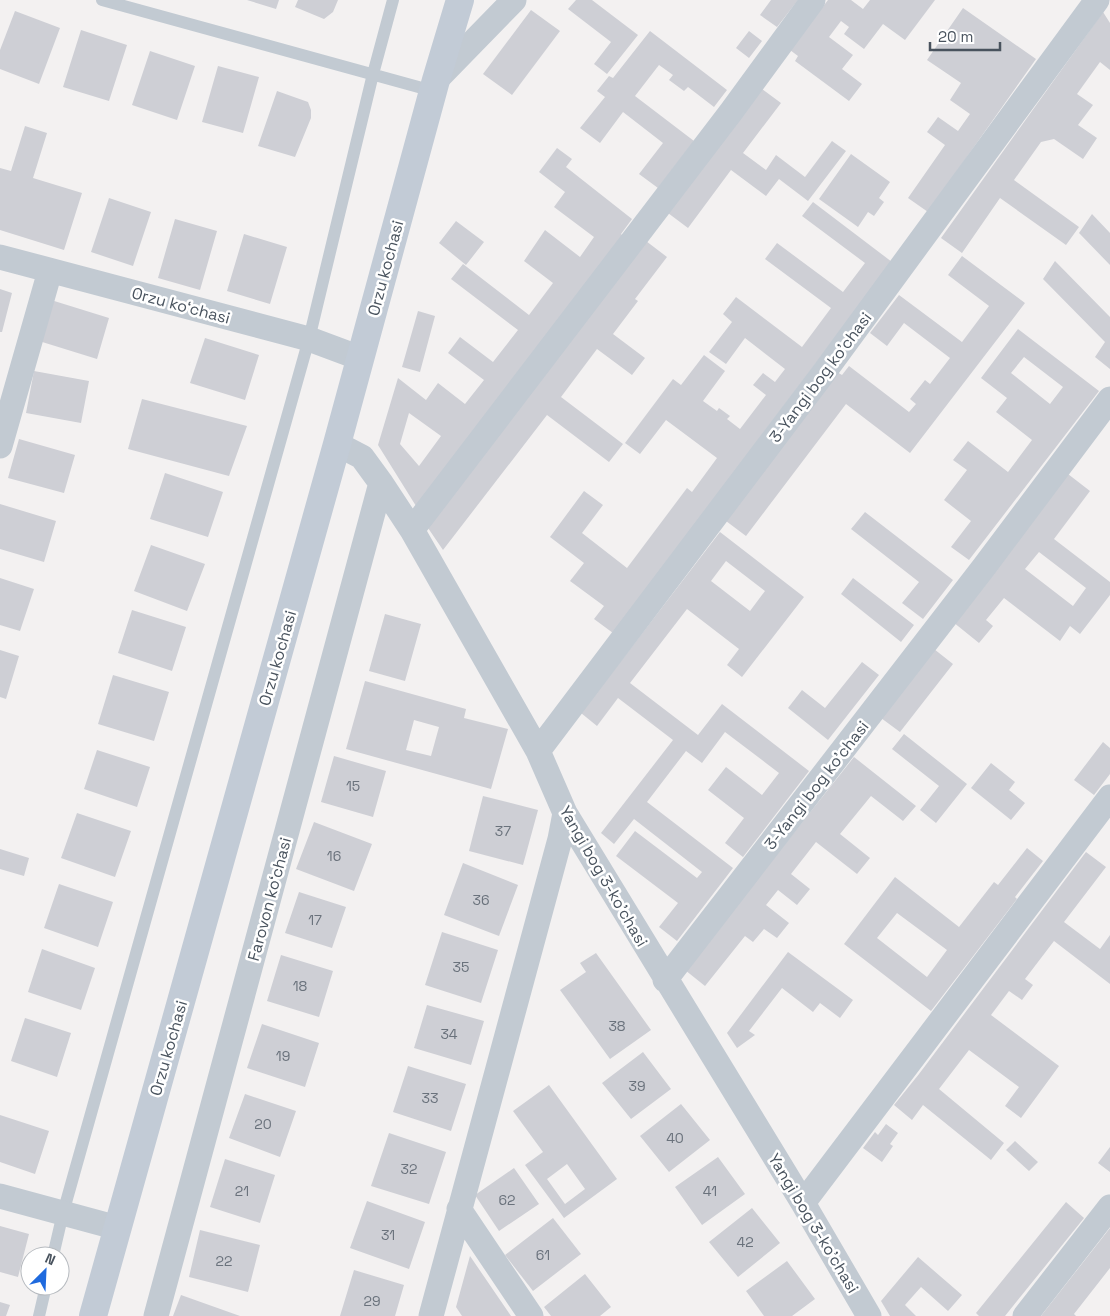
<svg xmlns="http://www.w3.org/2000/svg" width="1110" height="1316" font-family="'Space Grotesk',sans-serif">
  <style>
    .building { fill: #cecfd5; fill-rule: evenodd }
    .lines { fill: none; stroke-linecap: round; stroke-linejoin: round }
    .lane { stroke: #c2cad2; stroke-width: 12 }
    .street { stroke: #c2cad2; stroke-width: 25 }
    .secondary { stroke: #c2cbd6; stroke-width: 28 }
    .labels { text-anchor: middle; stroke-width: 5; stroke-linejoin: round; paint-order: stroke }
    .number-label { font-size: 14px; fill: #6a727c }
    .street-label { font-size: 16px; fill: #49535e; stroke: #fff }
  </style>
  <rect width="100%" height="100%" fill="#f3f1f1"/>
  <path class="building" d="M247,0H279L276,9Z
    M298,0H338L333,12L324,19L295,7Z
    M576,0H592L638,35L607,74L594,64L611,42L568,9Z
    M771,0H798L777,27L760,15Z
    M828,0H851L863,9L870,0H935L905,40L883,24L864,49L844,34L849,27L841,21L829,37L853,55L842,69L862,84L849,101L795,61L798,56L790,50Z
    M963,8L1036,59L928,212L908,198L945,145L927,132L938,117L958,131L970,114L950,100L961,83L927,60Z
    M531,10L560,31L512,95L483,74Z
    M15,11L60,28L39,84L0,69V50Z
    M1103,12L1110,23V70L1100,62L1077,94L1093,105L1078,125L1097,138L1083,159L1054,139L1041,142L1014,180L1079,227L1066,245L1000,198L962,253L941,238Z
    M81,30L127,45L109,101L63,87Z
    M650,31L727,90L714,107L688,87L684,91L669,80L673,75L659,65L635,96L694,141L658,188L639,174L663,143L623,112L600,143L580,128L605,97L597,91L609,76L613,78Z
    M749,31L762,41L749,58L736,48Z
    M150,51L195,66L177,120L132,105Z
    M218,66L259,77L243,133L202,122Z
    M762,89L781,103L743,153L766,170L776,155L805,177L832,141L846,151L808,201L779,179L766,196L731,170L688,228L668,213Z
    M277,91L308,102L311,110V118L295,157L258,146Z
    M25,126L47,133L33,178L82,193L64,250L0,230V168L11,171Z
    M557,148L572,159L566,167L632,219L621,234L623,236L416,506L378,445L398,378L426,400L438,383L465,404L484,380L448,353L460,337L493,362L518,330L451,279L463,264L529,315L553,283L524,261L545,230L580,257L594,237L554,207L565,192L539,172ZM409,413L441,436L419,466L400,444Z
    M851,154L890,182L879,198L884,202L874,216L868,212L858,227L819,199Z
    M109,198L151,212L133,266L91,252Z
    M813,202L892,262L613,633L594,619L604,606L570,581L584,563L550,537L584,491L603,505L582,533L627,568L687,488L692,492L717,458L666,420L640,454L625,443L673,379L681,385L704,355L725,371L703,401L717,411L719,408L730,416L727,419L740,429L766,395L753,385L763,373L775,382L785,369L745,338L726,364L709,352L732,322L723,314L736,297L802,347L831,308L765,259L777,243L843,292L865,263L802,216Z
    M1092,214L1110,233V265L1079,233Z
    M175,219L217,231L200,290L158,278Z
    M456,221L484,242L466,265L439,243Z
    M244,234L287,247L270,304L227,291Z
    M646,241L667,257L635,299L638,301L613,334L645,358L632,375L597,349L561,397L623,444L609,462L547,415L443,550L428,528Z
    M962,256L1025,303L910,453L846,404L746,536L726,521L837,372L842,375L849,366L909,412L916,404L910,399L925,380L930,384L950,358L904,323L887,346L870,333L899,295L962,342L989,306L948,275Z
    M1055,261L1110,317V369L1095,357L1105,342L1043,279Z
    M0,289L12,293L2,332H0Z
    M51,300L109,318L97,359L39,341Z
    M418,311L435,316L420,372L402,367Z
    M1018,329L1099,391L969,560L951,547L971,521L944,500L967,470L953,460L968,441L1008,472L1032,440L996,412L1007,398L981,378ZM1024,357L1063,387L1050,404L1011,373Z
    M205,338L259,355L245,400L190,383Z
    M34,371L89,381L81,423L26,413Z
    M142,399L247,426L229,476L128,449Z
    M19,439L75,455L64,493L8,478Z
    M165,473L223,492L208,537L150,519Z
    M1068,474L1090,491L1054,539L1110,582V595L1080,634L1070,626L1060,641L1004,598L986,620L993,626L979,643L953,622ZM1039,552L1086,588L1073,606L1025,569Z
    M0,504L56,521L44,562L0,549Z
    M865,512L953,580L923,619L902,603L919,582L851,529Z
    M720,532L804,597L742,677L727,665L739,649L687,609L630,683L698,735L722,704L809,771L743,857L725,843L744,818L708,790L726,767L762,795L779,773L725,732L702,763L686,751L647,802L733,868L677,941L659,927L678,903L616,856L635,831L697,878L702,872L634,819L614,844L601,833L673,740L618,698L597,726L581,713ZM726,561L765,591L750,611L711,581Z
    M151,545L205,564L187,611L134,591Z
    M0,578L34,589L20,631L0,625Z
    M853,578L914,625L901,642L841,594Z
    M132,610L186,627L172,671L118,653Z
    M385,614L421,624L405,681L369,671Z
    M934,649L953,664L900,732L881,718Z
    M0,650L19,656L6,699L0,697Z
    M862,662L879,675L828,740L788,708L802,690L825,708Z
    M113,675L169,692L154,741L98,724Z
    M365,681L466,709L464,718L508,729L491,789L346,749ZM414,720L439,727L431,756L406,750Z
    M904,734L967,784L936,823L920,810L939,786L892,749Z
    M1103,742L1110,748V774L1094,795L1074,780Z
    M97,750L150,767L137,807L84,789Z
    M334,756L386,771L373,817L321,802Z
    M854,757L916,806L903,821L871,796L840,834L870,858L857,874L816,842L791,874L810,889L797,905L778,890L766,905L789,923L777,938L764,929L753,942L745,936L705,986L685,970Z
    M991,763L1015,782L1009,790L1025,803L1011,820L971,788Z
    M483,796L538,810L523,865L469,851Z
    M77,813L131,831L115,877L61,858Z
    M314,822L372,844L354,891L296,869Z
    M1027,848L1043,861L1015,897L1017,899L931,1011L844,944L895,877L959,927L994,882L998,885ZM897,913L947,950L927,977L877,938Z
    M0,849L29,858L24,876L0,869Z
    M1086,852L1106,867L1064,922L1100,949L1110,935V984L1054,941L1025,979L1033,985L1022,1000L1009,991L991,1015L1059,1066L1021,1118L1005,1106L1019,1087L969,1050L939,1089L1004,1143L991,1160L923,1105L912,1120L894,1105L919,1074Z
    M463,863L518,885L499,936L444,915Z
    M59,884L113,902L98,947L44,928Z
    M299,892L346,907L332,948L285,933Z
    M442,932L498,950L481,1003L425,985Z
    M42,949L95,968L81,1010L28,992Z
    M788,952L853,1000L840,1018L820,1003L813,1012L782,988L749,1031L755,1035L737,1048L727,1033Z
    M596,953L651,1030L610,1059L560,990L586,972L580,963Z
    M281,955L333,971L319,1017L267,1001Z
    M427,1005L484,1021L471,1065L414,1048Z
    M25,1018L71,1033L57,1077L11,1061Z
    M262,1024L319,1043L305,1087L247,1068Z
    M643,1052L671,1089L631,1119L602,1083Z
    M408,1066L466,1084L451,1131L393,1112Z
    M549,1085L617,1179L564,1218L525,1165L543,1152L513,1111ZM567,1164L585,1189L565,1204L547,1179Z
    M245,1094L296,1111L280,1157L229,1138Z
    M681,1104L710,1140L669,1172L640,1136Z
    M0,1115L49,1131L35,1174L0,1162Z
    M886,1124L898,1133L890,1144L893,1146L882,1162L863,1148L875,1132L878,1135Z
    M389,1133L446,1152L429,1204L371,1186Z
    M1015,1141L1038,1162L1029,1171L1006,1150Z
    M1110,1147V1172L1098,1163Z
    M718,1157L745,1194L702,1225L675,1187Z
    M225,1159L275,1175L260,1223L210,1207Z
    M514,1168L539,1204L499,1231L475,1195Z
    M367,1201L425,1222L409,1269L350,1248Z
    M1066,1202L1084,1218L1005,1316H979L976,1313Z
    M752,1208L780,1243L738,1277L709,1242Z
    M553,1218L581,1254L533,1291L505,1255Z
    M0,1226L29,1234L18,1277L0,1272Z
    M1110,1228V1268L1074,1314L1076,1316H1041Z
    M200,1230L260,1245L248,1292L189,1277Z
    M470,1256L511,1316H462L456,1307Z
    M918,1257L962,1295L948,1311L921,1287L905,1305L916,1316H890L881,1301Z
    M787,1261L815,1299L792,1316H764L746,1291Z
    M354,1270L404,1285L395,1316H340Z
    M585,1274L611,1307L600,1316H551L544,1307Z
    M181,1295L240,1316H173Z
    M0,1302L10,1305L6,1316H0Z"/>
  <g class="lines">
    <path class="lane" d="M102,0L433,91
      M53,1256L63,1213L309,339L373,74L393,0
      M39,1316L46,1286"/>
    <path class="street" d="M436,80L514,0
      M0,257L309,339L360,358
      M337,444L362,457L381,483L412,530L538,751L565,813L803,1203L869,1316
      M0,446L50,271
      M412,530L731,112L813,0
      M538,751L825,371L1097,0
      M665,980L984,567L1110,399
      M0,1196L118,1228
      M803,1203L1110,797
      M459,1209L531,1316
      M156,1316L381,483
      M431,1316L560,839L565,813
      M1025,1316L1110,1207"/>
    <path class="secondary" d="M93,1316L337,444L436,80L460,0"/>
  </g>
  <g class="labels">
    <g class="number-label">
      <text x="353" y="791">15</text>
      <text x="503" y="836">37</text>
      <text x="334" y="861">16</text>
      <text x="481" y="905">36</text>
      <text x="315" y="925">17</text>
      <text x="461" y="972">35</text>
      <text x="300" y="991">18</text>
      <text x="617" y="1031">38</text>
      <text x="449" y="1039">34</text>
      <text x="283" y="1061">19</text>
      <text x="637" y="1091">39</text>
      <text x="430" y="1103">33</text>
      <text x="263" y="1129">20</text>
      <text x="675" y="1143">40</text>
      <text x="409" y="1174">32</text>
      <text x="242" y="1196">21</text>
      <text x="710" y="1196">41</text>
      <text x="507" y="1205">62</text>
      <text x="388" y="1240">31</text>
      <text x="745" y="1247">42</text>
      <text x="543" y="1260">61</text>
      <text x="224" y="1266">22</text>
      <text x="372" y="1306">29</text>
    </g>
    <g class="street-label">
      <text transform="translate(385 268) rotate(-75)" y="6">Orzu kochasi</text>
      <text transform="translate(181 305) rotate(15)" y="6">Orzu koʻchasi</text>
      <text transform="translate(820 377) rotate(-53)" y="6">3-Yangi bog koʼchasi</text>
      <text transform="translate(277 658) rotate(-74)" y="6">Orzu kochasi</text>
      <text transform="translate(816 785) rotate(-52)" y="6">3-Yangi bog koʼchasi</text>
      <text transform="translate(604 876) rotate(60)" y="6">Yangi bog 3-koʼchasi</text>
      <text transform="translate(269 899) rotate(-75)" y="6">Farovon koʻchasi</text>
      <text transform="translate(168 1048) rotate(-74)" y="6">Orzu kochasi</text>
      <text transform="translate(814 1223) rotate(59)" y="6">Yangi bog 3-koʼchasi</text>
    </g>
  </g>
  <g transform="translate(45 1271) rotate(24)"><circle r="24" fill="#ffffff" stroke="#b6babf"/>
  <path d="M0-4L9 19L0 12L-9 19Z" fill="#1f6ade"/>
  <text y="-8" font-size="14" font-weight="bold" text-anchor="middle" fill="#49535e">N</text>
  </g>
  <path d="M930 42v8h70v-8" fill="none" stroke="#49535e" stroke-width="2.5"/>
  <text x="938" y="42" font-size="15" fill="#49535e" stroke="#ffffff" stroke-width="4" paint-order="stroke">20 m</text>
</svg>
